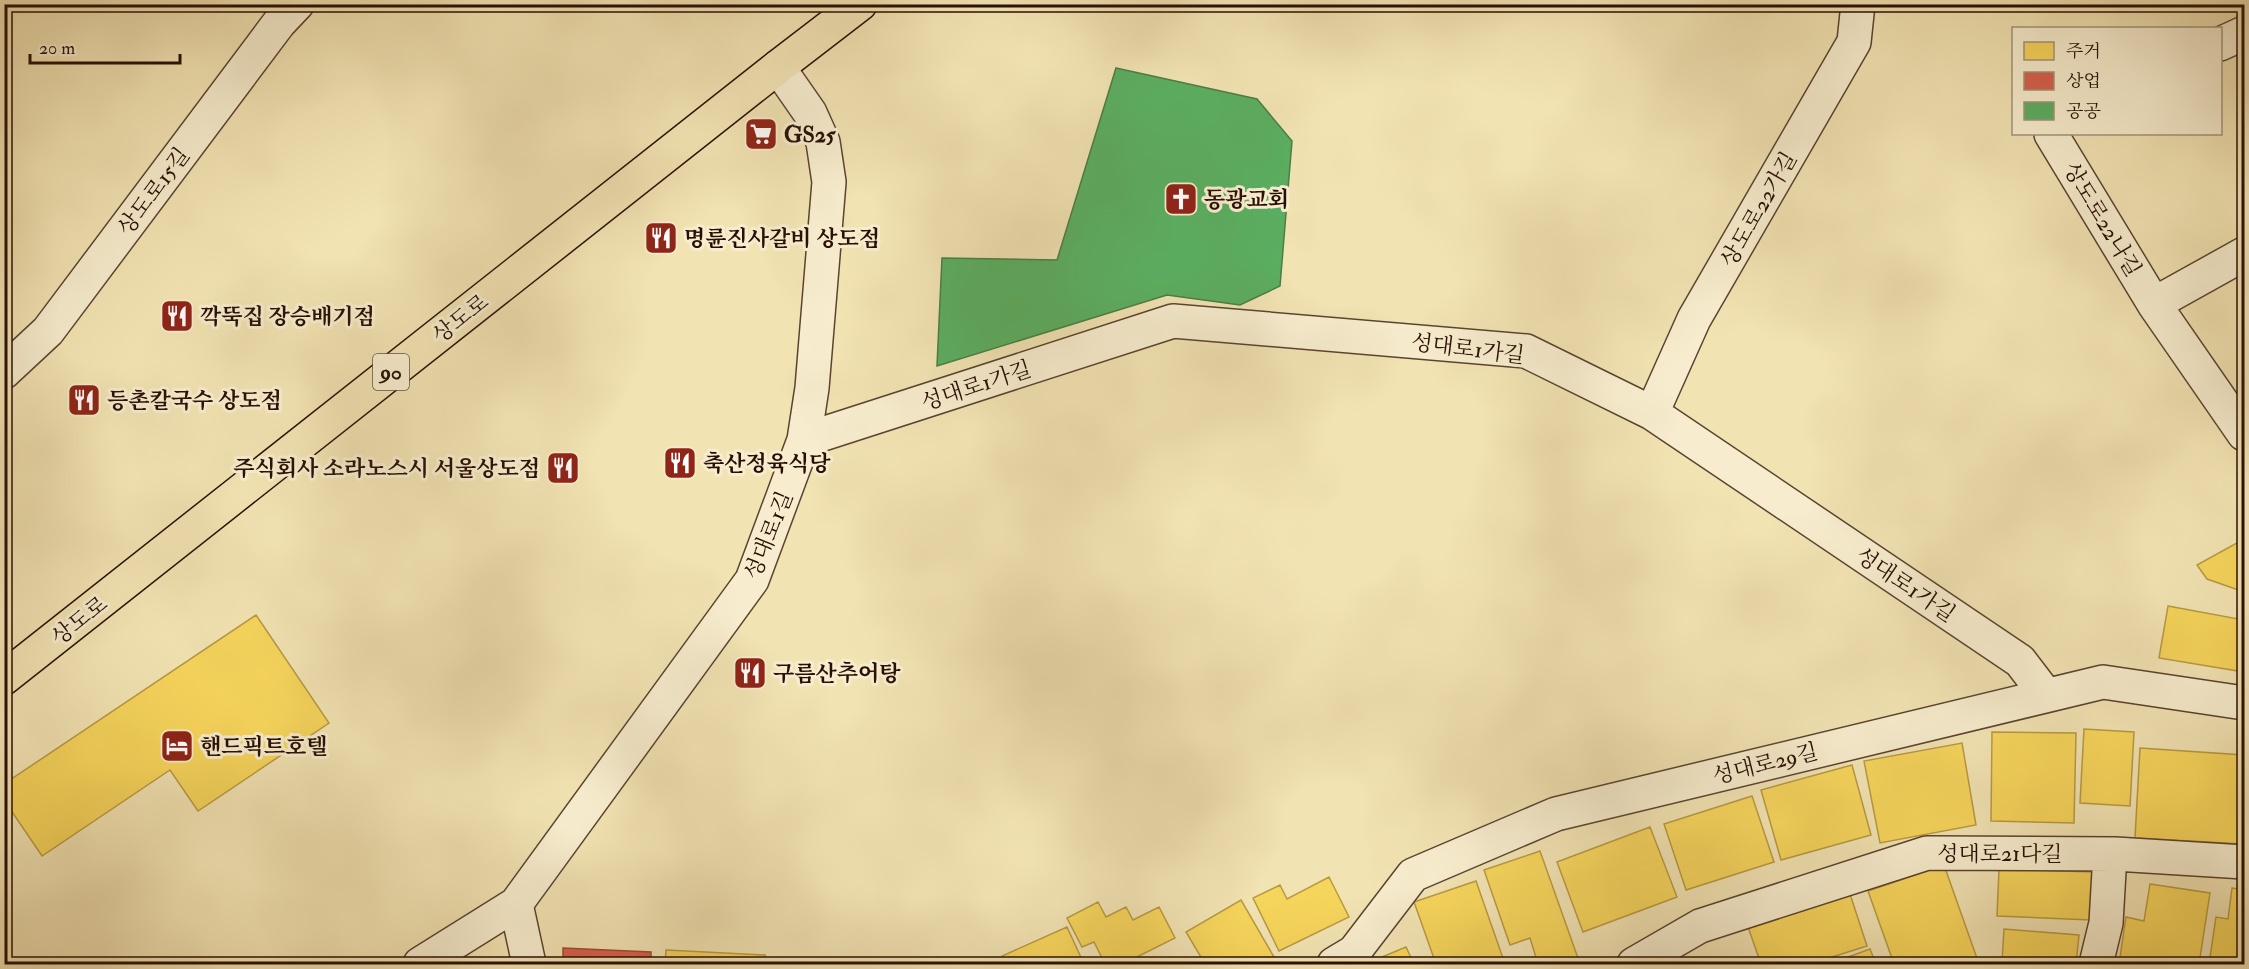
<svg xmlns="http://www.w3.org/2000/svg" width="2249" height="969" font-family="'IM FELL Double Pica','Noto Serif KR',serif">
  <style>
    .homes { fill: #f6d55c; stroke: #b89a42; stroke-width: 1.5 }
    .shops { fill: #d6604d; stroke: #a24837; stroke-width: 1.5 }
    .public { fill: #5aae61; stroke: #4b7e45; stroke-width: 1.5 }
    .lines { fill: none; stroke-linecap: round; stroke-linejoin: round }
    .minor-casing { stroke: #5a4430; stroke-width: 36 }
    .major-casing { stroke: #280f05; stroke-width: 36 }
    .minor { stroke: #f7edce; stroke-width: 33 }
    .major { stroke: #f2e3b3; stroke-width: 33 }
    .labels { text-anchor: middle; stroke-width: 6; stroke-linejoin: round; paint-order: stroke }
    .shield { fill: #f7edce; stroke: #665241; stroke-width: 1.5 }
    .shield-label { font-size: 21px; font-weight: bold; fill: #280f05 }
    .poi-label { font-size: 22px; font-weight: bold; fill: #280f05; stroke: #f7edce; text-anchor: start }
    .street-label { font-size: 22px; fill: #280f05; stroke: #f7edce }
  </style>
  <rect width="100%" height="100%" fill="#f2e3b3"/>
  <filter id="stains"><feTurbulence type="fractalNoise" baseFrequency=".00333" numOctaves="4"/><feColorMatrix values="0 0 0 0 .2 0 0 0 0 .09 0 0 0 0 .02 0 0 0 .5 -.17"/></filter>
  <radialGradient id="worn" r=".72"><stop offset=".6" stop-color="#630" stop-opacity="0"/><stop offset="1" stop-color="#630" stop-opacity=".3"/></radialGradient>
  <path class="homes" d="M2244,539V592L2207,579L2197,565Z
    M2168,606L2244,620V672L2159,658Z
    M256,615L329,723L198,811L170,770L42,856L4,800V784Z
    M2084,729L2134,732L2130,806L2080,803Z
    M1992,732L2076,733L2074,823L1991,821Z
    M1962,743L1976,825L1880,843L1864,761Z
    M2140,748L2244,755V844L2135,838Z
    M1852,765L1871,835L1781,860L1761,790Z
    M1752,796L1774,862L1686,890L1664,824Z
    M1650,827L1677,897L1583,932L1557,862Z
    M1540,851L1579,961L1567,964H1538L1530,938L1510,945L1484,870Z
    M1944,865L1979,964H1894L1868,891Z
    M1999,869L2093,872L2091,920L1997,916Z
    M1329,877L1349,917L1279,951L1253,898L1280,885L1287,899Z
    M1476,881L1505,964H1436L1414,902Z
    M2150,884L2210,893L2199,964H2119L2126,917L2144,921Z
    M2232,888L2244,890V964H2209L2216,917L2228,919Z
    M1850,894L1867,946L1810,964H1761L1748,927Z
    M1241,900L1278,964H1205L1186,932Z
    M1098,902L1106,917L1126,907L1133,920L1159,907L1175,938L1123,964H1105L1094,942L1082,947L1067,918Z
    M1067,927L1084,964H1006L1002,956Z
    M2004,929L2079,935L2076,964L2002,962Z
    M1406,947L1414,964H1365Z
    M1870,949L1876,964H1829Z
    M666,950L765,955L764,964H665Z"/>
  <path class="shops" d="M563,948L651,952V964H563Z"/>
  <path class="public" d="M1116,68L1257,99L1292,141L1280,286L1240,305L1167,295L937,366L942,258L1057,260Z"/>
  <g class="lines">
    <g class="minor-casing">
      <path id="minor" d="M2220,44L2244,33
        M2051,134L2154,304L2244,434
        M2154,304L2244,254
        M4,372L48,331L279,23L297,4
        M1652,413L1694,319L1854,42L1858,4
        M804,440L1173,321L1526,351L1652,413L2020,661L2046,695
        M516,904L529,964
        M420,964L516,904L752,580L804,440L812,388L829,182L823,142L810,113L778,67
        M1334,964L1354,952L1413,875L1556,814L2103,682L2244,703
        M1634,964L1700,926L1927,853L2115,854L2244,862
        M2096,964L2106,923L2110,854"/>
    </g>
    <g class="major-casing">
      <path id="major" d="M4,678L778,67L860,4"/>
    </g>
    <use href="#minor" class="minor"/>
    <use href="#major" class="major"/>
  </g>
  <defs>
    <g id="supermarket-square" transform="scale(1.725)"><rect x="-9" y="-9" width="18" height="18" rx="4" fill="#8f2418" stroke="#f7edce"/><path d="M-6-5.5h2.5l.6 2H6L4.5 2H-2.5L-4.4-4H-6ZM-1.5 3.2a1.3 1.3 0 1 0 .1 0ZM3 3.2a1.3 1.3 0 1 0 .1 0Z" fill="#fff"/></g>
    <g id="church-square" transform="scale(1.725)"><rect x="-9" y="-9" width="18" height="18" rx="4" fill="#8f2418" stroke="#f7edce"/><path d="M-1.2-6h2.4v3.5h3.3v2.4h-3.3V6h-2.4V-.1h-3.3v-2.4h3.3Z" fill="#fff"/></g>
    <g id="restaurant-square" transform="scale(1.725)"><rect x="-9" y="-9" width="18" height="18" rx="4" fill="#8f2418" stroke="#f7edce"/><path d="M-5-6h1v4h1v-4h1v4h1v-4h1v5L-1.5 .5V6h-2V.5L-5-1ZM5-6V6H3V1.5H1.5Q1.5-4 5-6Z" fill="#fff"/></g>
    <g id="hotel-square" transform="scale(1.725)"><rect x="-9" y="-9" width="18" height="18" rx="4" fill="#8f2418" stroke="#f7edce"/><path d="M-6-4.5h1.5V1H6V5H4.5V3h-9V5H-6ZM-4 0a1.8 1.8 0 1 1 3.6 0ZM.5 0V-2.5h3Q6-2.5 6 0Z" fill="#fff"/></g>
  </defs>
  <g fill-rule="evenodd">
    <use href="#supermarket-square" x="761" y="134"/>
    <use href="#church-square" x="1181" y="199"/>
    <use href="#restaurant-square" x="661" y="238"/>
    <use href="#restaurant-square" x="177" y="316"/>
    <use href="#restaurant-square" x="84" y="400"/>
    <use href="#restaurant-square" x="680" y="463"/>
    <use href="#restaurant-square" x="563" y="468"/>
    <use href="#restaurant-square" x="750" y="673"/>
    <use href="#hotel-square" x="177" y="746"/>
  </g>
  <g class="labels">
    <rect class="shield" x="373" y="354" width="36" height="36" rx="4.5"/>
    <g class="shield-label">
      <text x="391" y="379">90</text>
    </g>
    <g class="poi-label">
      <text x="784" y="142">GS25</text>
      <text x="1204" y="207">동광교회</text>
      <text x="684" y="246">명륜진사갈비 상도점</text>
      <text x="200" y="324">깍뚝집 장승배기점</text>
      <text x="107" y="408">등촌칼국수 상도점</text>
      <text x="703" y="471">축산정육식당</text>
      <text x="540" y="476" text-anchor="end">주식회사 소라노스시 서울상도점</text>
      <text x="773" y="681">구름산추어탕</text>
      <text x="200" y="754">핸드픽트호텔</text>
    </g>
    <g class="street-label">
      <text transform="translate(153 191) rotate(-53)" y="8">상도로15길</text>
      <text transform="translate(1758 209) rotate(-60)" y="8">상도로22가길</text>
      <text transform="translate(2103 219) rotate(59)" y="8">상도로22나길</text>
      <text transform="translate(460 318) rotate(-38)" y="8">상도로</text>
      <text transform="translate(1468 348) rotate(7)" y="8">성대로1가길</text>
      <text transform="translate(976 385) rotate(-18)" y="8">성대로1가길</text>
      <text transform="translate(768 535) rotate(-68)" y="8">성대로1길</text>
      <text transform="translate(1906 584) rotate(34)" y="8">성대로1가길</text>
      <text transform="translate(79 620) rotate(-38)" y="8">상도로</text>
      <text transform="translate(1765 763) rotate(-14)" y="8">성대로29길</text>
      <text x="2000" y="861">성대로21다길</text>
    </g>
  </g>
  <rect width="2249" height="969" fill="none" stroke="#f2e3b3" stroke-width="24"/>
  <rect x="6" y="6" width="2237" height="957" fill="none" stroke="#280f05" stroke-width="3"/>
  <rect x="12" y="12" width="2225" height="945" fill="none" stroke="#280f05" stroke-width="1.5"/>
  <rect x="2012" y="27" width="210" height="108" fill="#f7edce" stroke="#a4947e" stroke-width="1.5"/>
  <rect x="2024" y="42" width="30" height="18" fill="#f6d55c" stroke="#a4947e" stroke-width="1.5"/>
  <text x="2066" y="57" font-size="18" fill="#280f05">주거</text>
  <rect x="2024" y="72" width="30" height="18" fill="#d6604d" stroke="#a4947e" stroke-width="1.5"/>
  <text x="2066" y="87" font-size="18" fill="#280f05">상업</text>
  <rect x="2024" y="102" width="30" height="18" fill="#5aae61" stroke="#a4947e" stroke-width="1.5"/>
  <text x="2066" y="117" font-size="18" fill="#280f05">공공</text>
  <path d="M30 54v9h150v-9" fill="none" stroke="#280f05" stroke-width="3"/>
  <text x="39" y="54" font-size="18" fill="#280f05" stroke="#f7edce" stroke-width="4.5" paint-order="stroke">20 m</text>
  <rect width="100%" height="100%" filter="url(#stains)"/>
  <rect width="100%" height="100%" fill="url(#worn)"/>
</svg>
